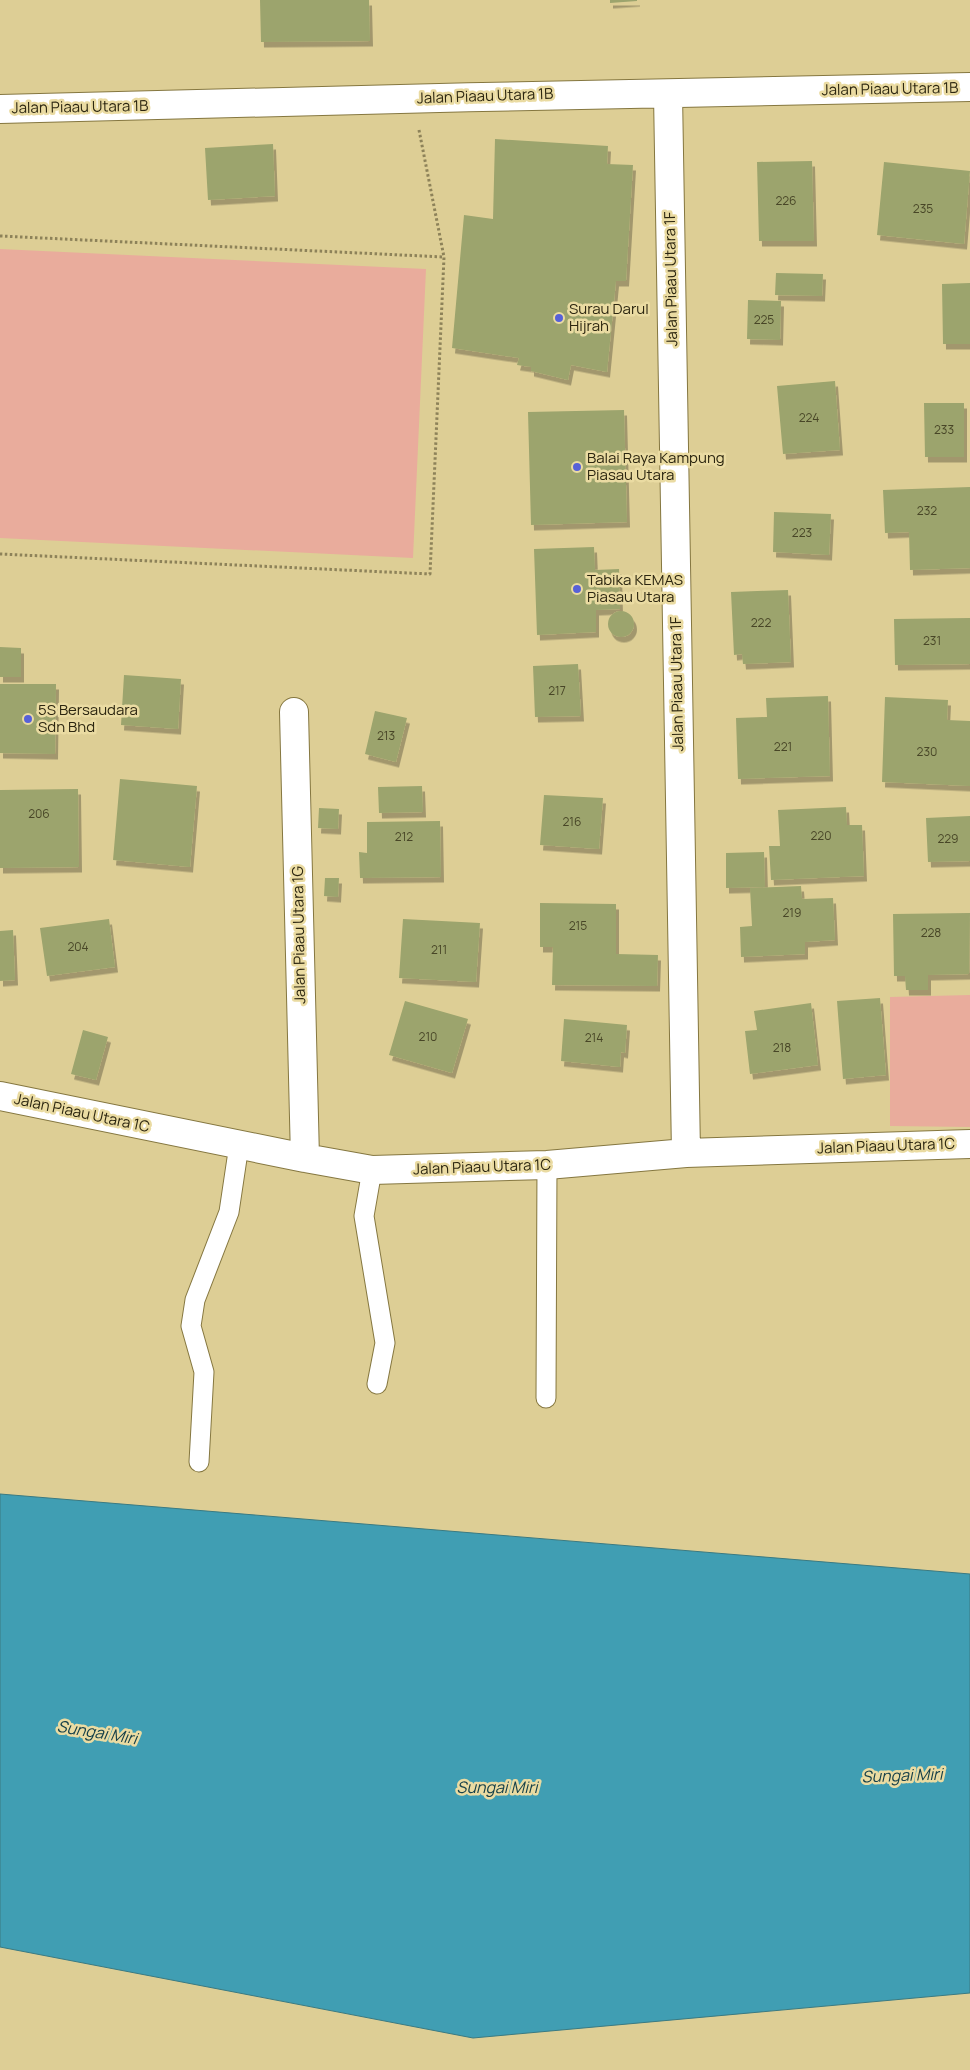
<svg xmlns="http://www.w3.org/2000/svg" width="970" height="2070" font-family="Manrope,sans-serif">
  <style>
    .green { fill: #e9ac9c }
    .water { fill: #409eb3; stroke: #3a7a82 }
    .building { fill: #9ca46d; filter: url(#shadow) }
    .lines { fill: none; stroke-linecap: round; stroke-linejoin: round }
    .service-casing { stroke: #857740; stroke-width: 21 }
    .minor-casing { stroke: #857740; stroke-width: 30 }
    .path { stroke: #8d8259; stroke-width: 3; stroke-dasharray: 2.5 2.5; stroke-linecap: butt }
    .service { stroke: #fff; stroke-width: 19 }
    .minor { stroke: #fff; stroke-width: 28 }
    .poi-dot { fill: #5761d8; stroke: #eadba2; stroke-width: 2 }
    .labels { text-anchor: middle; stroke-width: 5; stroke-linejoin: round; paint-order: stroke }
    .number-label { font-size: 12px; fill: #484627 }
    .street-label { font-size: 15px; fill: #2c2610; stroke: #eadba2 }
    .poi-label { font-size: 15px; fill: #2c2610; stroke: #eadba2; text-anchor: start }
    .water-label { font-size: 16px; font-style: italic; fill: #164049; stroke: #eadba2 }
  </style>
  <defs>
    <filter id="shadow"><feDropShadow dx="3" dy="5.5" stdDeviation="0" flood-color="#0004"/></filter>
  </defs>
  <rect width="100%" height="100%" fill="#ddce95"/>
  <path class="green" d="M0,249L426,269L413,558L0,538Z
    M970,995V1127L890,1126V997Z"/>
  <path class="water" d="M0,1494L970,1574V1993L473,2038L0,1947Z"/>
  <path class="building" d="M260,0H369L370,41L261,42Z
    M610,0H637V1L610,3Z
    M495,139L608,146L607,164L633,165L626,281H616L607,372L571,365L568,380L531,371V367L517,365L519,358L452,348L464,215L493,219Z
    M273,144L275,196L208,200L205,148Z
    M812,161L814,241H759L757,162Z
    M884,162L970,171L964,244L877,235Z
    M776,273L823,274L822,296L775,295Z
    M970,283V344H943L942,284Z
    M748,300L781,301L780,340L747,339Z
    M835,381L840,450L783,454L777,386Z
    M924,403H964V457H925Z
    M624,410L627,522L531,525L528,412Z
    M970,487V568L910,570L909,532L885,533L883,490Z
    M774,512L831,514L829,555L773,552Z
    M594,547L595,570L619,569L620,609L596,610V632L537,635L534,549Z
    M788,590L791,662L743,664L742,654L734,655L731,592Z
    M608 624a13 13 0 1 1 26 0a13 13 0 1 1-26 0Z
    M970,618V664L895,665L894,619Z
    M0,647L21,648V677H0Z
    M578,664L581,716L535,717L533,666Z
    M124,675L181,679L178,729L121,725Z
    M0,684H56L55,754L0,753Z
    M828,696L830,776L738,779L736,718L767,717L766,698Z
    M885,697L948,700L947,720L970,721V786L882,782Z
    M375,711L407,718L396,762L365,754Z
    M120,779L197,786L190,867L113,860Z
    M422,786L423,812L379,813L378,787Z
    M78,789L79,867L0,868V790Z
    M544,795L603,798L599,849L540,845Z
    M846,807L847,825H862L864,876L771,880L769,846H780L778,810Z
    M319,808L339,809L338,829L318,828Z
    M970,816V861L928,862L926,818Z
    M440,821L441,877L360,878L359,852L367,853V822Z
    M764,852L765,887L726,888V853Z
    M325,878H339L338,897L324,896Z
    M801,886L802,899L833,898L835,940L805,942V954L741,957L740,927L752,926L750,888Z
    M540,903L616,904V954L658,955L657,986L552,985L553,947H540Z
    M970,913L969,974L928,975V990H906L905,976H894L893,914Z
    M109,919L115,967L47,976L40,928Z
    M403,919L480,923L476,982L399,978Z
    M13,930L15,980L0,981V931Z
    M880,998L886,1075L843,1079L837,1001Z
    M405,1001L468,1019L452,1073L389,1055Z
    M811,1003L818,1065L750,1074L745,1031L757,1030L754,1011Z
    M564,1019L627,1025L625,1053L621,1052L620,1067L561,1061Z
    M83,1030L108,1037L96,1080L71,1074Z"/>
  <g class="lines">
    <g class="service-casing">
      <path id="service" d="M372,1170L364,1216L385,1343L377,1384
        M546,1398L547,1165
        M199,1462L204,1372L191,1326L195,1300L229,1212L239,1145"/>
    </g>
    <g class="minor-casing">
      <path id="minor" d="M668,94L686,1153
        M0,109C323,101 647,92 970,87
        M294,712L305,1158
        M0,1096L305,1158L372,1170L547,1165L686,1153L970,1144"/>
    </g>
    <path class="path" d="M419,130L444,257
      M0,236L444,257L430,574L0,554"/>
    <use href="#service" class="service"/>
    <use href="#minor" class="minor"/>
  </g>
  <g class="poi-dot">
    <circle cx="559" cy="318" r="5"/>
    <circle cx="577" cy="467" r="5"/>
    <circle cx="577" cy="589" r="5"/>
    <circle cx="28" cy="719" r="5"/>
  </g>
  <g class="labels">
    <g class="number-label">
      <text x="786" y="205">226</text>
      <text x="923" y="213">235</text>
      <text x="764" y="324">225</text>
      <text x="809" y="422">224</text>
      <text x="944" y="434">233</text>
      <text x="927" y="515">232</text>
      <text x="802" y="537">223</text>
      <text x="761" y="627">222</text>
      <text x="932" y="645">231</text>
      <text x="557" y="695">217</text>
      <text x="386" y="740">213</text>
      <text x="783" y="751">221</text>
      <text x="927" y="756">230</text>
      <text x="39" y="818">206</text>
      <text x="572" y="826">216</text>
      <text x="821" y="840">220</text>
      <text x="404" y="841">212</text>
      <text x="948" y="843">229</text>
      <text x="792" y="917">219</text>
      <text x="578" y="930">215</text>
      <text x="931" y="937">228</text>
      <text x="78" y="951">204</text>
      <text x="439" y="954">211</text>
      <text x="428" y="1041">210</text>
      <text x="594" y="1042">214</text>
      <text x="782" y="1052">218</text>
    </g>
    <g class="street-label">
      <text transform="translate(890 89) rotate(-1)" y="5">Jalan Piaau Utara 1B</text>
      <text transform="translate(485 96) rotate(-2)" y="5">Jalan Piaau Utara 1B</text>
      <text transform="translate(80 107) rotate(-1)" y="5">Jalan Piaau Utara 1B</text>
      <text transform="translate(671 279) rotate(-91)" y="5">Jalan Piaau Utara 1F</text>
      <text transform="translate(677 684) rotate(-91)" y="5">Jalan Piaau Utara 1F</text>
      <text transform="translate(299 935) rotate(-91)" y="5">Jalan Piaau Utara 1G</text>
      <text transform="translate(82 1113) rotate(12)" y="5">Jalan Piaau Utara 1C</text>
      <text transform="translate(886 1146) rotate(-2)" y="5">Jalan Piaau Utara 1C</text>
      <text transform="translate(482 1167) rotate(-2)" y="5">Jalan Piaau Utara 1C</text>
    </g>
    <g class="poi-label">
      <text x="569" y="314">Surau Darul<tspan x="569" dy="17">Hijrah</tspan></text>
      <text x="587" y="463">Balai Raya Kampung<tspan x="587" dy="17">Piasau Utara</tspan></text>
      <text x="587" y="585">Tabika KEMAS<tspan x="587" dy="17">Piasau Utara</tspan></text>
      <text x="38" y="715">5S Bersaudara<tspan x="38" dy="17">Sdn Bhd</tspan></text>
    </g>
    <g class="water-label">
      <text transform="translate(97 1732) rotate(9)" y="6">Sungai Miri</text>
      <text transform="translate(902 1775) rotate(-2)" y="6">Sungai Miri</text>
      <text x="497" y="1793">Sungai Miri</text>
    </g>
  </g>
</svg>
